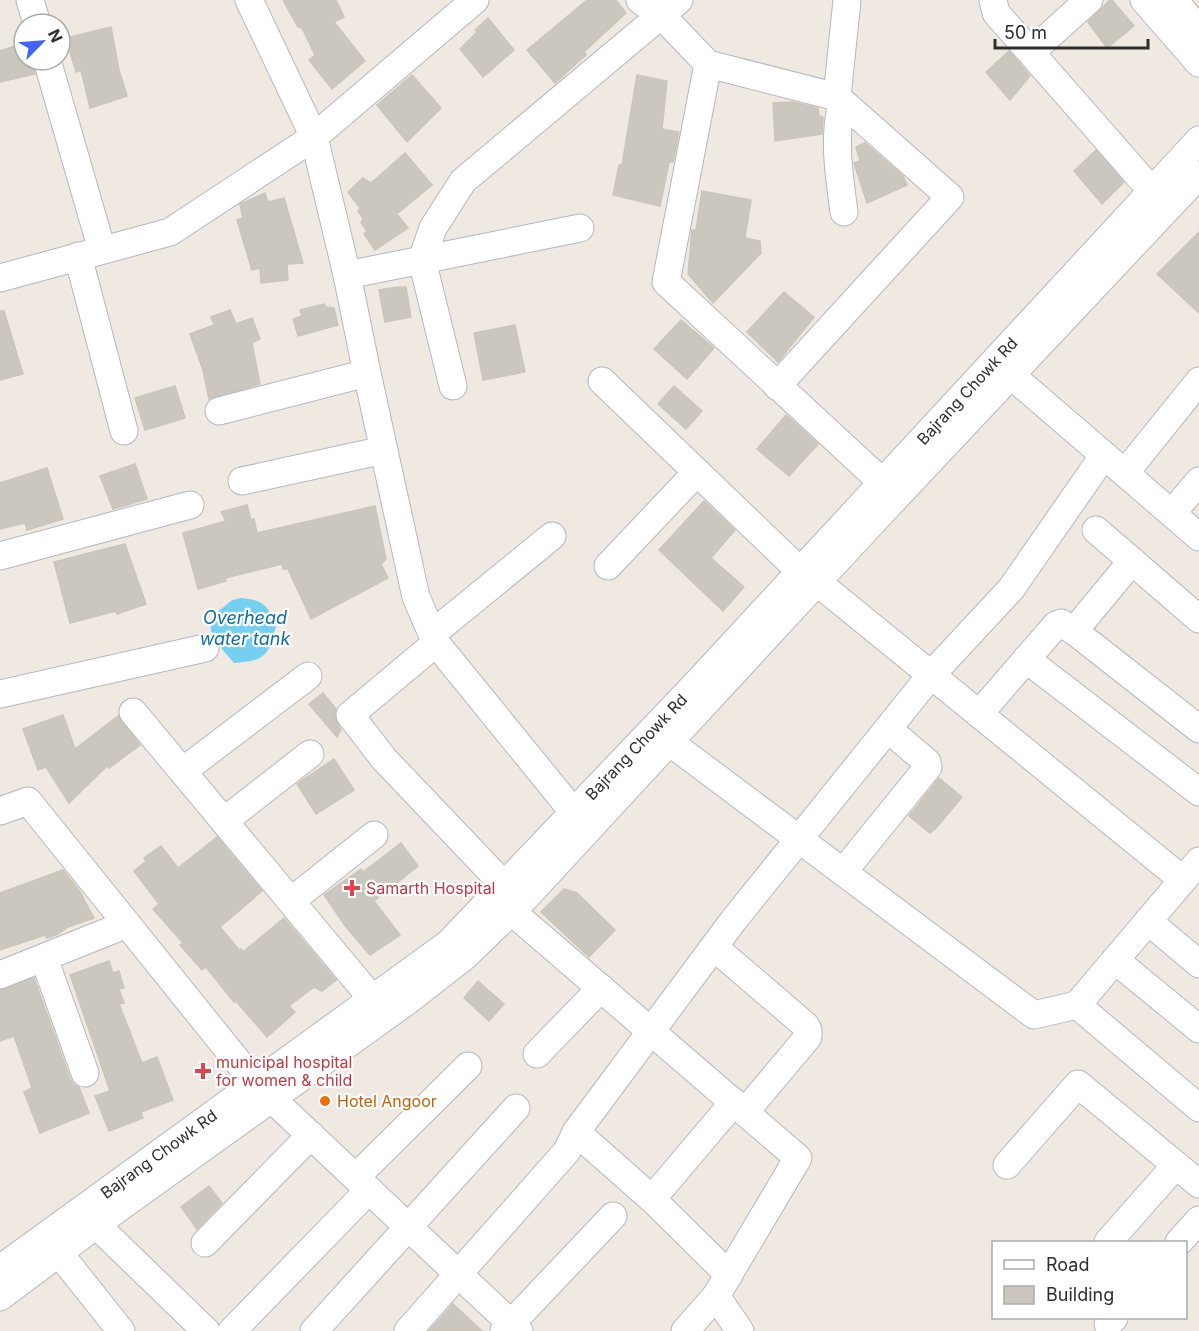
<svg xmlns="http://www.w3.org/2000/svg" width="1199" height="1331" font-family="Inter,sans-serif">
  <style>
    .water { fill: #75cff0 }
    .building { fill: #cbc7bf; stroke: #cbc5ba; stroke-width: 1.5 }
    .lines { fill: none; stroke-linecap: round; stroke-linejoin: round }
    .minor-casing { stroke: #b4b7c1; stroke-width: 29 }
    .minor { stroke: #fff; stroke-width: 27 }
    .health-dot { fill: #e0444e; stroke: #fff; stroke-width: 2 }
    .food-dot { fill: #e8710a; stroke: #fff; stroke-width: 2 }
    .labels { text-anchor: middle; stroke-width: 4.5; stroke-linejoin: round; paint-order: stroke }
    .street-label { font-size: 16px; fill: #2e2e2e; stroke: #fff }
    .health-label { font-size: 16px; fill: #be3a42; stroke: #fff; text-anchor: start }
    .food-label { font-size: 16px; fill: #c56008; stroke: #fff; text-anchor: start }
    .water-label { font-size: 18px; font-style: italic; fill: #0d6fa3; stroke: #fff }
  </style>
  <rect width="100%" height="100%" fill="#efe9e1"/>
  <path class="water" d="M241,598C263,600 268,605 276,626C268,657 266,660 234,663C220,646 197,626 221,609C230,603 229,600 241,598Z"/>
  <path class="building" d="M283,0H336L344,17L334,22L365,61L332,89L309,60L315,55L302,28L298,27Z
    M587,0H616L626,13L584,52L586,55L555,83L527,50Z
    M1110,0H1112L1134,26L1107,48L1088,22Z
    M488,18L514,50L483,77L460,49L477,32L475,30Z
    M111,27L119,70L127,96L90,108L81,70L76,72L66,38Z
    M24,43V60H32L35,74L0,82V51Z
    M1009,51L1030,76L1010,100L986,72Z
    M412,75L441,108L407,142L377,105Z
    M637,75L667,81L662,129L679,132L673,162H669L660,206L613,195L619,165H622Z
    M793,102L818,108L819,116L823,117L822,134L775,141L773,103Z
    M865,143L903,176L907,185L867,203L854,163L860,161L856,147Z
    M1096,150L1124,182L1102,204L1074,171Z
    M405,153L432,185L397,214L408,228L375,250L364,234L367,231L361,223L363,219L358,211L360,208L348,192L363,178L371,183Z
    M702,191L751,200L745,238L760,241L761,253L713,303L688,274L692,230H696Z
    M265,193L268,202L284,198L303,263L287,264L288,280L261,283L260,268L252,270L237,220L243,218L240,204Z
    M1199,232V313L1157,274Z
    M399,287H406L411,317L385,322L379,290Z
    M784,292L814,317L778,362L747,332Z
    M324,304L326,307L334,308L338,325L298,336L293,319L302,316L300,310Z
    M230,310L236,324L252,318L260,339L252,343L260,384L209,399L203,370L190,334L214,325L211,317Z
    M0,311H4L23,374L0,380Z
    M681,320L714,348L687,379L654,349Z
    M515,325L525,372L483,380L474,333Z
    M175,386L185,418L145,430L135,398Z
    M674,386L702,411L686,429L658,404Z
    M786,415L818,444L789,476L757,449Z
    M135,464L147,499L113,509L100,476Z
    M47,468L63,519L27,530L25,523L0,529V483Z
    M704,501L735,530L711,558L744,587L723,611L659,550Z
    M247,505L251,520L254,519L257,533L375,506L386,559L381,564L388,578L311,619L288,569H283L282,564L225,578L226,581L198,589L183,533L226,521L221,512Z
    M125,544L146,604L117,614L116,611L70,623L54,562Z
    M323,693L336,709L335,718L341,730L337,737L309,704Z
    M63,715L75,749L118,716L140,745L109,768L107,766L69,803L46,767L38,770L23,729Z
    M334,759L354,790L316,814L297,784Z
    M939,778L962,797L936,828L930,833L909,816Z
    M217,837L262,891L220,927L240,951L241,949L243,952L284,918L336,980L322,991L314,987L289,1006L295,1012L267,1037L235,1000L234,1002L206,967L202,970L180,945L183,943L153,909L159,904L134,871L146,861L144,858L161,846L178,868Z
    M401,843L418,866L374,901L400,935L370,955L346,927L324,895L361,869L363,872Z
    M63,870L79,890L94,918L68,927L58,934L47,938L45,935L0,950V893Z
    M564,889L577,893L615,930L589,957L541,912Z
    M109,961L113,973L119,971L124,988L119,989L124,1003L119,1004L142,1063L157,1057L173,1100L141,1112L143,1118L109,1131L95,1096L110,1091L70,975Z
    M34,978L70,1078L74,1085L79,1087L89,1113L40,1133L24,1092L32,1088L14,1036L0,1041V990Z
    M478,981L504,1004L489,1021L464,998Z
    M209,1186L222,1203L197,1229L181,1207Z
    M453,1304L482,1331H429Z"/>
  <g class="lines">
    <g class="minor-casing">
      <g id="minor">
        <path d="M30,0L37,24"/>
        <path d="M249,0L314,137L347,275L367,373L416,597L436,643L584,825"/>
        <path d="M640,0L661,15L708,64L837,97L950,197L777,386"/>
        <path d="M993,0L996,13L1152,191"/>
        <path d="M1144,0L1199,63"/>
        <path d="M1174,0L1199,30"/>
        <path d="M1031,52L1089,0"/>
        <path d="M47,60L102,250"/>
        <path d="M708,64L666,282L896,495"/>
        <path d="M837,97L847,0"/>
        <path d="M842,102C833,139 839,174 844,212"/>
        <path d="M78,256L124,431"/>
        <path d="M347,275L422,260L433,228L463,181L679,0"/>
        <path d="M0,278L170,232L314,137L475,0"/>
        <path d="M997,363L1199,537"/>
        <path d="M602,381L800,571L817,582L1183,880"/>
        <path d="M453,386L422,260L580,228"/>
        <path d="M219,411L367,373"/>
        <path d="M1125,473L1199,381"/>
        <path d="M242,481L384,450"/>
        <path d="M1172,513L1199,481"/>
        <path d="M1096,530L1199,619"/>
        <path d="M0,556L190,505"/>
        <path d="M608,566L697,472"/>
        <path d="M1074,631L1132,561"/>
        <path d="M432,634L552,536"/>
        <path d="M436,643L350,715L384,759L504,885"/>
        <path d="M1026,659L1199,792"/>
        <path d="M0,694L205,648"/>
        <path d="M133,712L384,1013"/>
        <path d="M979,714L1056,625L1061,623L1074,631L1199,729"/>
        <path d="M668,741L1034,1015L1077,1005L1199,861"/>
        <path d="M183,771L308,676"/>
        <path d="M0,811L28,801L255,1083L519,1331"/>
        <path d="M224,821L310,754"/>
        <path d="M843,872L928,767L927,762L888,729"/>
        <path d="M497,899L798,1158L716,1296L740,1331"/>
        <path d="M291,901L374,835"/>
        <path d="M1148,921L1199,964"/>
        <path d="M714,947L805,1025L808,1030V1037L745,1112"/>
        <path d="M44,958L85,1073"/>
        <path d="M1115,960L1199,1029"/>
        <path d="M0,975L127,924"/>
        <path d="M1077,1005L1199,1108"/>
        <path d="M537,1054L601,988"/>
        <path d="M576,1132L652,1199L729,1275"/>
        <path d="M1007,1165L1078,1084L1199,1184"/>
        <path d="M356,1177L468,1066"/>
        <path d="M652,1199L734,1102"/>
        <path d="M85,1214L206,1331"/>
        <path d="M1108,1242L1176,1165"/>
        <path d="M1179,1242L1199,1220"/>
        <path d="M205,1243L311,1135"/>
        <path d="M59,1253L121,1331"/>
        <path id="s1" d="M0,1269L448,944L695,685L1199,140"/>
        <path d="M0,1297L112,1213L406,1002L465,956L525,898L869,526L1199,175"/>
        <path d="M1108,1324L1114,1318"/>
        <path d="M232,1331L369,1190"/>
        <path d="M314,1331L516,1108"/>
        <path d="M408,1331L567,1151L576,1132L733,921L931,675L1011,589L1104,455"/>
        <path d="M504,1331L613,1216"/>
        <path d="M685,1331L716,1296"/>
      </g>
    </g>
    <use href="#minor" class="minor"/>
  </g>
  <g class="health-dot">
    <path d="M349 879h6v6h6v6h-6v6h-6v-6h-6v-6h6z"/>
    <path d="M200 1062h6v6h6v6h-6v6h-6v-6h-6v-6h6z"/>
  </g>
  <circle class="food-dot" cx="325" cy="1101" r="6"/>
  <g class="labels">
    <g class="street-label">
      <text dy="6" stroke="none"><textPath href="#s1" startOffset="1312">Bajrang Chowk Rd</textPath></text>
      <text dy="6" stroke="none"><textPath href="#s1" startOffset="826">Bajrang Chowk Rd</textPath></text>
      <text dy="6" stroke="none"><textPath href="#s1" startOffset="196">Bajrang Chowk Rd</textPath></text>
    </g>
    <g class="health-label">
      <text x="366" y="894">Samarth Hospital</text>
      <text x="216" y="1068">municipal hospital<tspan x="216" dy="18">for women &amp; child</tspan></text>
    </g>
    <g class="food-label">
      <text x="337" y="1107">Hotel Angoor</text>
    </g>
    <g class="water-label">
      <text x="245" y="624">Overhead<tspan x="245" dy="21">water tank</tspan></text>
    </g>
  </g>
  <rect x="992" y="1241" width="195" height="78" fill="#ffffff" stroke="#ababab" stroke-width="1.5"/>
  <rect x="1004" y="1260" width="30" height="9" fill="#ffffff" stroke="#ababab" stroke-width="1.5"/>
  <text x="1046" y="1271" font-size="18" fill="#2e2e2e">Road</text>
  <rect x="1004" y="1286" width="30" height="18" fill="#cbc7bf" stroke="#ababab" stroke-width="1.5"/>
  <text x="1046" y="1301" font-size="18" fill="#2e2e2e">Building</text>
  <g transform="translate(42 42) rotate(65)"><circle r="28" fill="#ffffff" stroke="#ababab" stroke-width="1.5"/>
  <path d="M0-4.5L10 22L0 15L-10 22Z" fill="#4264fb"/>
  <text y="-9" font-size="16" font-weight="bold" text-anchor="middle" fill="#2e2e2e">N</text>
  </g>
  <path d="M995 39v9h153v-9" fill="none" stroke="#2e2e2e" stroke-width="3"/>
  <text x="1004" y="39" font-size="18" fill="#2e2e2e" stroke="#ffffff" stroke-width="4.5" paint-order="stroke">50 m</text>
</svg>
